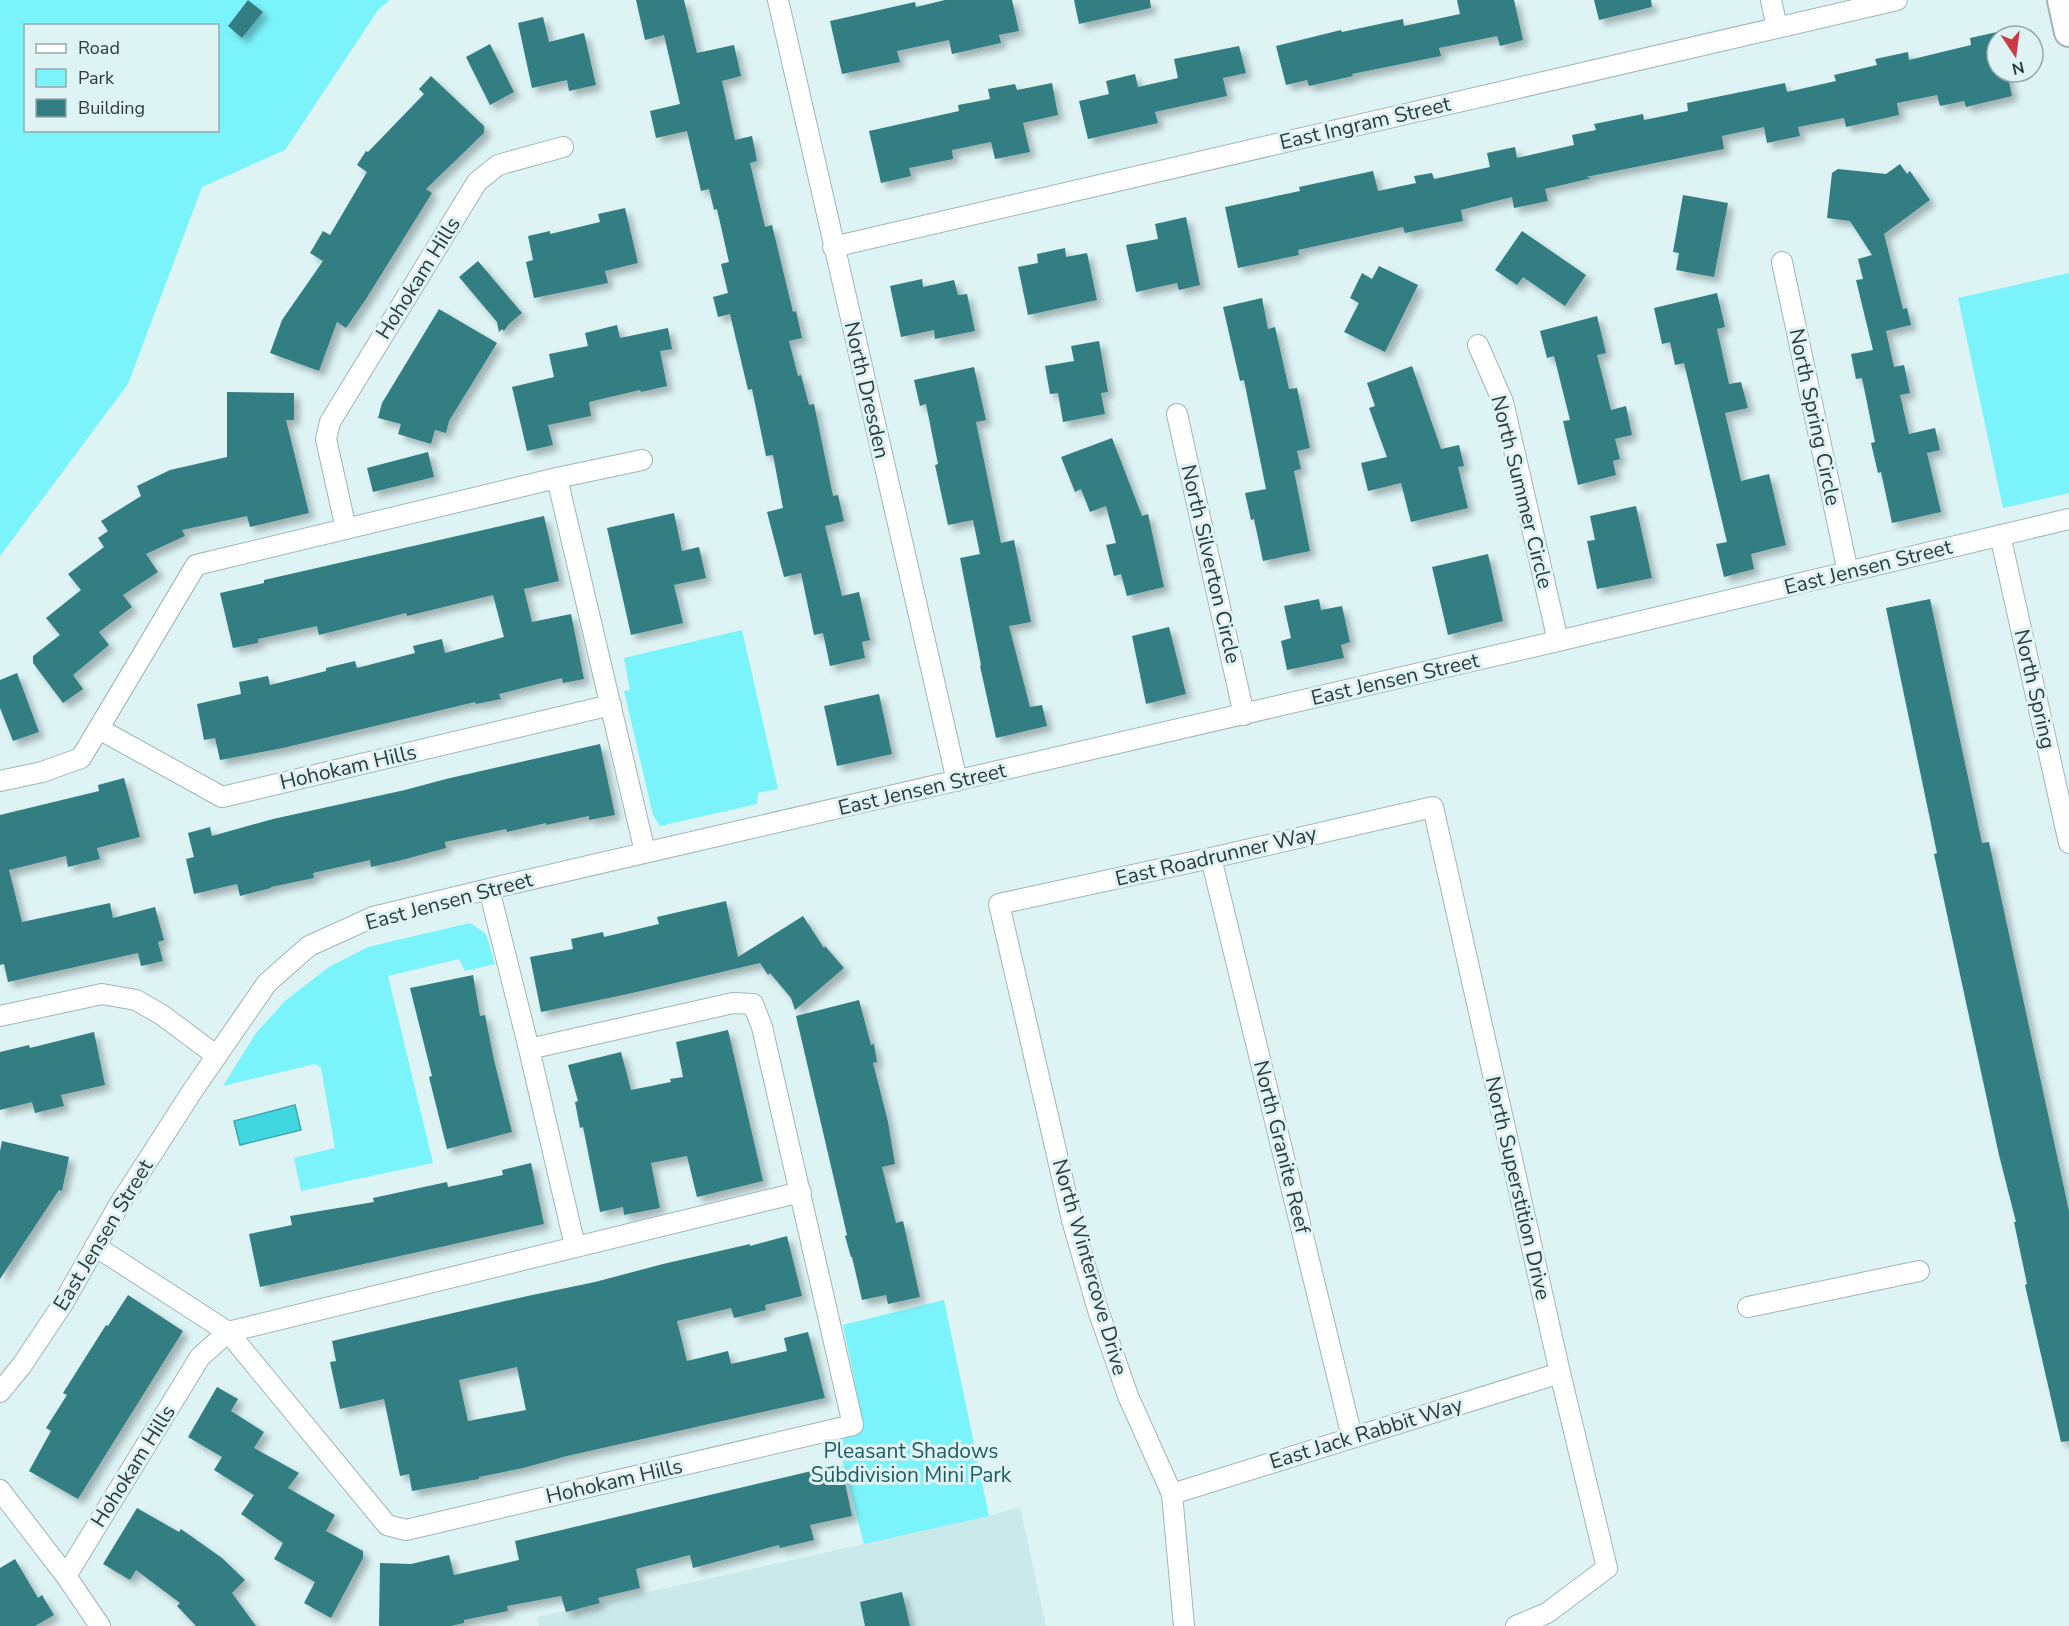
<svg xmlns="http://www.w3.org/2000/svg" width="2069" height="1626" font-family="'Nunito Sans',sans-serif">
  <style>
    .built { fill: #cae9eb }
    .green { fill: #7bf3fb; fill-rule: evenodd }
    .water { fill: #41d7e0; stroke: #3ca8ae; stroke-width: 1.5 }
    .building { fill: #337e82; fill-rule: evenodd; filter: url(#shadow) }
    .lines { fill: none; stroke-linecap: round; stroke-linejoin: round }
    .minor-casing { stroke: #a0b5b6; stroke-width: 22 }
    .secondary-casing { stroke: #a0b5b6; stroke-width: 32 }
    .minor { stroke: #fff; stroke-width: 20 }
    .secondary { stroke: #fff; stroke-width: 28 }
    .labels { text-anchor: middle; stroke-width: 6; stroke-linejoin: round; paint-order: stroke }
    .street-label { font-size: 21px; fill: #313a3a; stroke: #ddf3f4 }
    .park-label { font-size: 21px; fill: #1f5b5f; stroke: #ddf3f4 }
  </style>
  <defs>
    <filter id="shadow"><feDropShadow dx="5.5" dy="5.5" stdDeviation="3" flood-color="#0004"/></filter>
  </defs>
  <rect width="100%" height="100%" fill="#ddf3f4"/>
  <path class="built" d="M1020,1507L1046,1626H539L537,1617L989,1516Z"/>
  <path class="green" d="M0,0H390L378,10L285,150L202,187L128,384L0,556ZM26,26H218V130H26Z
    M2069,273V493L2003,508L1958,298Z
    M742,630L778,789L758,793L757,804L660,826L653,815L624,691L630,690L624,658Z
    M470,923L486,934L495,964L465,971L459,959L388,976L433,1163L301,1191L294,1158L335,1148L321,1068L315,1064L223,1086L256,1033L285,1001L329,967L368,947Z
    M944,1300L989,1516L864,1544L838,1444L852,1431L861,1413L843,1325Z"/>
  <path class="water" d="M295,1105L301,1130L240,1145L234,1121Z"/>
  <path class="building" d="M248,0L263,12L242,38L228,26Z
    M636,0H684L697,53L734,45L741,76L722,81L735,140L752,136L757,161L750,163L765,227L772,225L793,312L796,311L802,338L789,341L798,376L801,375L809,405L814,404L833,496L838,495L844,521L825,526L842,596L859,592L870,640L862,642L865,658L830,666L823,633L814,635L801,573L784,577L767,512L783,508L773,455L766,456L752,389L748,390L730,314L718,317L713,297L728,293L721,264L729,262L717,209L714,210L709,189L701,191L687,131L656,138L650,111L680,104L664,35L645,40Z
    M945,0H1012L1019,31L999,35L1001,43L952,54L949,40L897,51L900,62L842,74L830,21L915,2L916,7Z
    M1074,0H1150L1151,8L1079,24Z
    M1457,0H1514L1523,40L1500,46L1497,36L1439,48L1441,56L1352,74L1353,76L1309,86L1307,80L1286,85L1276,46L1341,30L1342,32L1403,19L1404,26L1460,14Z
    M1594,0H1651L1652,7L1599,20Z
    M543,17L549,42L584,33L596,85L569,91L567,80L532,88L518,23Z
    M1997,32V72H2007L2012,96L1966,107L1964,101L1940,106L1937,95L1897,103L1899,115L1846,127L1844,118L1798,127L1800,136L1767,143L1764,127L1722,136L1724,149L1586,177L1592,178L1545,189L1548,201L1514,208L1512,197L1461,210L1463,221L1405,233L1403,227L1298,250L1299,255L1238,268L1225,207L1300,191L1299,187L1373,171L1378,191L1416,183L1414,176L1432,173L1434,179L1490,167L1487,153L1515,147L1517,158L1574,145L1572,135L1596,130L1594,124L1643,114L1644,120L1688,111L1687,103L1785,83L1787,92L1836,81L1834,75L1877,65L1875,59L1908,52L1909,60L1971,45L1970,38Z
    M490,44L514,92L490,105L466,57Z
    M1239,46L1246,73L1223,78L1227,96L1155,112L1158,123L1088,139L1079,101L1109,94L1106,81L1135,74L1138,87L1178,78L1174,59Z
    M431,76L484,126V133L426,189L432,193L366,299L346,328L337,322L319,371L270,353L282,320L323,261L310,253L323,231L330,235L367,172L357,165L366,151L368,152L424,94L419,89Z
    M1052,83L1058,115L1023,123L1030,152L995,159L991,142L952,150L953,159L909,168L911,176L881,183L869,131L959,111L958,105L990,99L988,89L1015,84L1017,90Z
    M1900,164L1907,174L1910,171L1930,200L1884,234L1903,309L1907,308L1911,325L1886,331L1894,367L1904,365L1910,393L1900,395L1909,434L1935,428L1940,450L1927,453L1941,512L1892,523L1881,472L1878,473L1871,443L1875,442L1862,378L1856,379L1851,354L1873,350L1856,280L1863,279L1858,259L1872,255L1850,221L1827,218L1832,173L1838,169L1886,174Z
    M1683,195L1728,203L1714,277L1676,270L1679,253L1673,252Z
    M625,208L638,263L605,271L608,283L534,298L526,262L533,260L528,236L550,231V234L600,222L598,214Z
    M1186,217L1200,285L1179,290L1177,283L1136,292L1126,245L1158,239L1155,224Z
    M1522,231L1586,275L1565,306L1523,277L1517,285L1495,270Z
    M1065,248L1066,257L1087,253L1097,300L1028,315L1018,267L1038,263L1037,254Z
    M478,261L522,313L509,324L504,331L502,329L499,332L497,322L459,277Z
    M1379,266L1418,285L1385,352L1344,332L1359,303L1350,298L1362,273L1372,279Z
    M922,279L923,287L954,280L958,295L967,294L975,331L935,339L934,330L901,337L890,286Z
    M1717,293L1725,327L1717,329L1729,384L1741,382L1748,408L1725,413L1741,481L1769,474L1786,545L1751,554L1754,569L1724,577L1716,544L1727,542L1684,363L1675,365L1670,342L1662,344L1654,308Z
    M1262,298L1268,329L1275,327L1289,389L1297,388L1310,448L1297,451L1301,469L1294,471L1310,551L1263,561L1254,519L1251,520L1245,493L1266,489L1244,380L1240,381L1223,307Z
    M439,309L497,343L449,421L446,433L435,430L431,444L398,434L401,424L378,418L382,403Z
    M1597,316L1606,353L1597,355L1611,410L1626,406L1632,435L1615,439L1620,459L1613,461L1616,475L1578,485L1563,421L1570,420L1554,356L1547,358L1540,331Z
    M617,325L620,338L668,328L672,349L660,351L667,386L641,392L640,390L589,402L591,416L548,425L553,445L527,451L512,387L554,377L549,354L588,346L585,333Z
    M1099,341L1108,392L1101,393L1105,414L1063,422L1058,393L1050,394L1045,366L1074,361L1071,346Z
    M1412,366L1441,449L1459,445L1464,466L1458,467L1468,508L1411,522L1401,483L1368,491L1361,463L1387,457L1369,408L1375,406L1367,383Z
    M974,367L986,420L976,422L1001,543L1014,540L1031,622L1009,626L1030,707L1042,705L1047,726L996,738L980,666L981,665L960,558L980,554L973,520L948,525L935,465L938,464L926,404L920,406L914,380Z
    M227,392L294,393V420H286L309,513L250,527L247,516L182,530L185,536L146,554L158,572L123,595L132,607L99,632L109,645L73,675L83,689L63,703L33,663V656L60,635L46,618L81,590L68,574L104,547L98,538L108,531L101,521L141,496L137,486L170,470L227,457Z
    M1112,438L1142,516L1148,514L1164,587L1127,596L1121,574L1114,576L1106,545L1116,543L1106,506L1090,512L1081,489L1075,492L1061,457Z
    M428,452L434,477L373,492L367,468Z
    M1636,506L1652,578L1597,589L1587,541L1595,540L1590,516Z
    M674,513L682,551L699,547L706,578L674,585L683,623L631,635L607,528Z
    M544,516L559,581L524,589L532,622L571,614L584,679L563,683L562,678L499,694L501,699L476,704L475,702L283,748L220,760L215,738L204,740L197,704L241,694L239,682L268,676L270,685L326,671V668L355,661L357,668L415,653L413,646L442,639L445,653L504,637L493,595L407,616L406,613L319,635L317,626L258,639V643L233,648L220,593L264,583V580Z
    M1488,554L1503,621L1448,635L1432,567Z
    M1319,599L1321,610L1342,606L1350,642L1341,645L1344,658L1287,670L1281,641L1291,638L1284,606Z
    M1930,599L1982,843L1989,842L2069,1211V1441L2061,1442L2025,1285L2027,1284L2014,1222H2016L1999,1155L1934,854L1937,853L1886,608Z
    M1169,627L1186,694L1146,704L1132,636Z
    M17,673L39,732L13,741L0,708V680Z
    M879,694L892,754L837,766L824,706Z
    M600,744L615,815L589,820V816L546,825V823L507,832L506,829L445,842L446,848L402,860L371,867L370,860L313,873L314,878L271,887V888L240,896L237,884L194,894L186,859L194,857L188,833L210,827L212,836L273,819L405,790L446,779Z
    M124,778L140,837L97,848L100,859L68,867L66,856L9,870L22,922L110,903L113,918L155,907L164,940L158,942L163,961L141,966L138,953L8,982L4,964L0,965V815L99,791L98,785Z
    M726,901L738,957L803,916L824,948L825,946L844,968L795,1010L791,998L770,973L768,975L760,963L628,994L541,1012L530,957L573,949L571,939L603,932L604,937L659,924L657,917Z
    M473,975L480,1016L485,1015L494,1060L512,1132L447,1149L429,1077L432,1076L410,988Z
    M859,1000L871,1045L874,1044L877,1062L873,1063L888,1122L895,1164L882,1167L896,1223L903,1221L920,1297L888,1304L886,1295L862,1300L852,1257H851L845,1236L847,1235L796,1016Z
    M728,1030L763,1181L697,1197L687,1156L651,1163L660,1208L624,1215L623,1207L600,1212L583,1127L580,1128L575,1102L578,1101L568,1065L621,1052L631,1090L671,1082L670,1079L683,1077L676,1042Z
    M94,1032L105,1085L61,1095L64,1106L35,1113L32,1102L0,1110V1052L29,1045L30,1048Z
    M2,1141L69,1157L62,1191L59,1190L0,1279V1151Z
    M531,1163L544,1224L260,1287L249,1234L292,1225L290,1216L374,1202L373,1198L447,1182L448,1187L503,1175L502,1170Z
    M787,1236L802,1296L765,1305L766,1310L734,1318L731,1308L677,1321L687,1361L728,1351L731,1364L787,1351L784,1338L808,1332L825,1398L567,1456L523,1468L479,1477V1479L412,1491L409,1474L400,1476L384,1399L340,1409L330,1362L336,1361L332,1341L523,1297L595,1282L663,1264L750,1244V1246ZM517,1367L526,1410L468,1421L459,1380Z
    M128,1295L183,1331L78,1499L29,1471L51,1431L46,1428L67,1395L63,1393L106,1325L108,1326Z
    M217,1387L238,1399L231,1411L264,1432L254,1448L299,1473L288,1488L335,1515L326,1531L363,1551V1558L331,1618L304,1603L315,1582L274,1559L283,1543L241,1514L254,1495L214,1470L222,1457L188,1437Z
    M841,1464L852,1516L810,1525L814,1540L780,1548L779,1545L693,1568L690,1555L636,1569L640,1588L598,1598L600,1603L566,1612L561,1596L507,1606L508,1611L464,1620V1623L451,1626H379L380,1563L411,1564L449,1555L454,1575L519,1560L515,1541Z
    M137,1508L179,1532L181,1529L222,1558L245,1580L232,1593L256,1626H196L177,1606L180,1603L136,1570L130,1580L103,1564Z
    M15,1559L38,1598L42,1595L54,1615L35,1626H0V1568Z
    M902,1592L910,1626H865L860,1602Z"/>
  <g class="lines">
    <g class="minor-casing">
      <path id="minor" d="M778,0L957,781
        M1771,0L1777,27
        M833,247L1897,0
        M1782,262L1848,572
        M1478,345L1503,402L1558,641
        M1177,414L1244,715
        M557,478L645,852
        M346,529L326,439L330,422L477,182L498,165L563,147
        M2000,535L2069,843
        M99,729L222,797L611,705
        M0,781L42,772L81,758L196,565L557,478L642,460
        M1211,858L1352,1437
        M489,889L529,1049L575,1246
        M0,1016L102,994L136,1000L162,1015L217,1056
        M95,1246L228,1332L387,1525L406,1530L853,1425L762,1027L753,1004L733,1003L529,1049
        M1748,1307L1919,1271
        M0,1392L22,1365L62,1305L119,1205L193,1090L267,983L309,946L373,917L489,889L1558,641L2069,519
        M0,1490L66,1576L100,1626
        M1172,1494L1560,1373
        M66,1576L200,1357L228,1332L801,1192
        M1184,1626L1172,1494L1128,1396L1098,1310L1072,1220L999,904L1211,858L1433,807L1560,1373L1607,1568L1547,1613L1516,1626"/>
    </g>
    <g class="secondary-casing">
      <path id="secondary" d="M2062,0L2069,32"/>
    </g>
    <use href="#minor" class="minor"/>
    <use href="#secondary" class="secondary"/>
  </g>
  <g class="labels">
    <g class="street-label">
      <text transform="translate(1365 123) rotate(-13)" y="7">East Ingram Street</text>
      <text transform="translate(418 278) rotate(-58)" y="7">Hohokam Hills</text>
      <text transform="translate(867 390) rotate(77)" y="7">North Dresden</text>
      <text transform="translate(1815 417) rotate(78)" y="7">North Spring Circle</text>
      <text transform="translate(1522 492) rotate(76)" y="7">North Summer Circle</text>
      <text transform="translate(1211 564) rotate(77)" y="7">North Silverton Circle</text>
      <text transform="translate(1868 567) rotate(-14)" y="7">East Jensen Street</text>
      <text transform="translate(1395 679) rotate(-13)" y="7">East Jensen Street</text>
      <text transform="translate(2035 689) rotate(77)" y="7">North Spring</text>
      <text transform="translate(348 767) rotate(-13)" y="7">Hohokam Hills</text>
      <text transform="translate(922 789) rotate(-13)" y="7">East Jensen Street</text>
      <text transform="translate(1216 856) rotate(-13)" y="7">East Roadrunner Way</text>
      <text transform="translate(449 901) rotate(-15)" y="7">East Jensen Street</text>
      <text transform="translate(1282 1147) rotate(76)" y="7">North Granite Reef</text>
      <text transform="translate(1518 1188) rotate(77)" y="7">North Superstition Drive</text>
      <text transform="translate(103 1235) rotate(-59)" y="7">East Jensen Street</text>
      <text transform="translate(1090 1267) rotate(74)" y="7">North Wintercove Drive</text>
      <text transform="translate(1366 1433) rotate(-17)" y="7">East Jack Rabbit Way</text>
      <text transform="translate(133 1466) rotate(-58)" y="7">Hohokam Hills</text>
      <text transform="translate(614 1481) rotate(-13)" y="7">Hohokam Hills</text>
    </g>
    <g class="park-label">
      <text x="911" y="1458">Pleasant Shadows<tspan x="911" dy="24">Subdivision Mini Park</tspan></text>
    </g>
  </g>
  <rect x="24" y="24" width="195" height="108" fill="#ddf3f4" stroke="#98a9aa" stroke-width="1.5"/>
  <rect x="36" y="44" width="30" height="9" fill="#ffffff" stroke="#98a9aa" stroke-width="1.5"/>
  <text x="78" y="54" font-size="18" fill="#313a3a">Road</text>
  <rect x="36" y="69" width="30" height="18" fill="#7bf3fb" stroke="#98a9aa" stroke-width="1.5"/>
  <text x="78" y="84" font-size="18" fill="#313a3a">Park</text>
  <rect x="36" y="99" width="30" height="18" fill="#337e82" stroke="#98a9aa" stroke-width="1.5"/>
  <text x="78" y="114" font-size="18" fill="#313a3a">Building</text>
  <g transform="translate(2015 54) rotate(167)"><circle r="28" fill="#ddf3f4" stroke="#98a9aa" stroke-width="1.5"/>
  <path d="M0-4.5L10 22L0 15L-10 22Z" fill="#cb3b46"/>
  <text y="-9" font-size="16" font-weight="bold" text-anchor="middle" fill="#313a3a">N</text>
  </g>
</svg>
